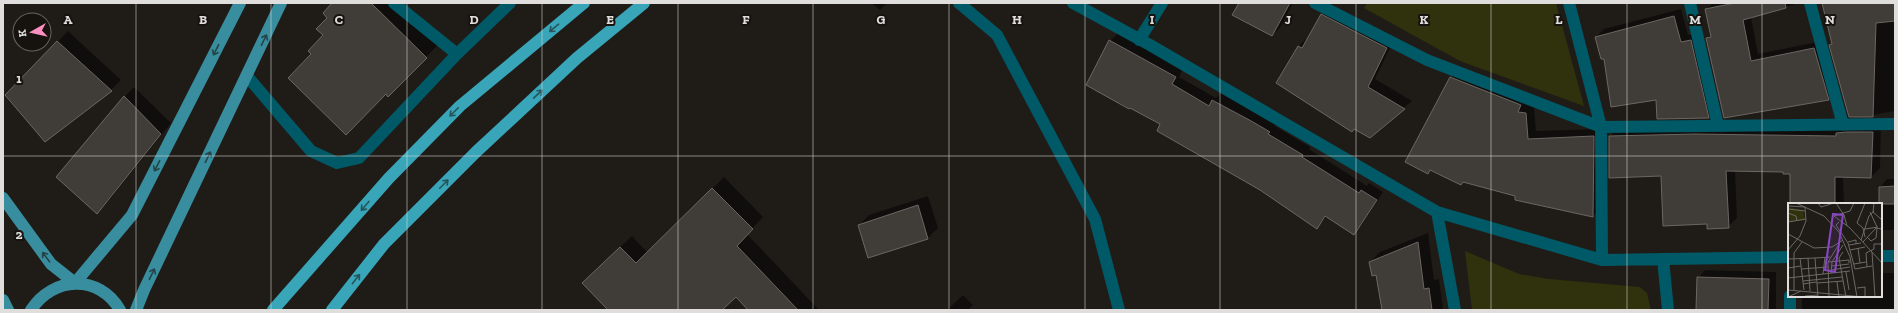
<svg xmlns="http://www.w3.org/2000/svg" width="1898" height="313" font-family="'Zilla Slab',serif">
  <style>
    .green { fill: #2f320c }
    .shadow { fill: #0007 }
    .building { fill: #403d39; stroke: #6b6662 }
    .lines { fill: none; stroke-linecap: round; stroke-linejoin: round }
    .minor { stroke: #005966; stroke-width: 12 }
    .major { stroke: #388e9e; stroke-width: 12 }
    .highway { stroke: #38a5b8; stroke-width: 12 }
    .oneway { stroke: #25555b }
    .oneway2 { stroke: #244448 }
    .grid { fill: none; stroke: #e0dedc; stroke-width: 1; stroke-opacity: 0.55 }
    .inset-road { fill: none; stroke: #6c6a66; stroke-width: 1 }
    .view { fill: #8a47c3; fill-opacity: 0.15; stroke: #8a47c3; stroke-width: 2 }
    .inset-edge { fill: none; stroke: #e0dedc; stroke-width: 2 }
    .grid-label { font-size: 13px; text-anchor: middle; font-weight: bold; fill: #e0dedc; stroke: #16130f; stroke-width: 4; stroke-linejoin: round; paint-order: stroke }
  </style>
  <rect width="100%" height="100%" fill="#1f1c18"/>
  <path class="green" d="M1367,3H1556L1584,106L1460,61L1364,8Z
    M1465,251L1519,274L1549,279L1640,287L1647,293L1651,310H1472Z"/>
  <path class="shadow" d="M334,3H395L438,45L388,95L313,54L324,35Z
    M871,3H887L880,10Z
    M1240,3H1293L1280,28L1272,35Z
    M1713,3H1799L1751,17L1758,54L1822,41L1835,92L1828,99L1725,117L1707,38L1712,33L1707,9Z
    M1823,3H1895V111L1873,115L1830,45L1833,42Z
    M1329,7L1394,40L1375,79L1412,101L1369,137L1298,47L1306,39L1308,40L1322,15Z
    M1681,9L1688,35L1698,33L1716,110L1708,117L1656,99L1605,57L1596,37L1604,29Z
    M68,31L121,80L111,90L6,95Z
    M1118,33L1183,69L1179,77L1216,98L1221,93L1277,124L1275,126L1310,147L1309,149L1367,186L1369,183L1383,192L1361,226L1354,234L1327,216L1317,227L1162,124L1110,41Z
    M1459,69L1534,105L1536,131L1601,129V208L1593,216L1431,169L1428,173L1451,78Z
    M134,87L171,123L107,203L97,213L124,97Z
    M1881,123L1880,168L1871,177L1843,176L1844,204H1791V174L1784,171L1735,170L1737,218L1728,227L1708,223L1662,175L1610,136L1619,127Z
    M724,177L763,217L747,234L819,310H750L736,295L721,310H610L595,272L632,236L648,253Z
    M1887,179H1895V230H1881L1880,187Z
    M928,196L938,228L928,238L869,257L859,225L869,215Z
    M1428,233L1434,280L1439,279L1443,310H1383L1377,274L1370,262L1380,252Z
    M1705,270L1776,272V310H1697L1698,278Z
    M1881,273H1895V310H1802V296H1881Z
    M963,295L973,305L968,310H947Z"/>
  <path class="building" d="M332,3H371L427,58L388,97L386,94L346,135L288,78L311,54L308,51L323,35L316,29L327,18L323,13Z
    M1239,3H1290L1272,36L1232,15Z
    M1735,3H1785L1786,8L1743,20L1751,61L1814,48L1829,100L1724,118L1706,38L1711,37L1705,9Z
    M1822,3H1895V21L1876,23L1873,117H1849L1829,45L1832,44Z
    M1321,14L1387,48L1368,87L1405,109L1370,138L1354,129L1352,132L1276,83L1298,46L1302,48Z
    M1674,16L1681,42L1691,40L1709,118L1657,119L1656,100L1611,107L1604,59H1601L1595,37Z
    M1109,40L1176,77L1172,84L1209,106L1212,100L1253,122L1270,132L1268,134L1303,155L1302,157L1359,193L1361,190L1377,200L1354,235L1325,216L1317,229L1260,190L1157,131L1160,124L1130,108L1129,109L1086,85Z
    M57,41L112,91L45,142L5,95Z
    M1450,77L1521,105L1518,112L1526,113L1528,139L1594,136L1593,217L1515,200V196L1463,182L1461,185L1430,170L1428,174L1405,162Z
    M124,96L161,134L97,214L56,177Z
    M1847,132H1873L1871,178L1835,177V204H1790V174H1783V172L1726,171L1729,228L1707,229V224L1663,226L1661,176L1609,178V136L1695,134L1836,136V133Z
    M1895,186V204H1879V187Z
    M712,188L753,229L737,246L798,310H748L736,297L722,310H608L582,283L620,247L636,263Z
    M918,205L928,239L868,258L858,225Z
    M1418,242L1424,289L1429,288L1432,310H1382L1376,275L1372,276L1369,262Z
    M1697,277L1769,279L1768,310H1696Z"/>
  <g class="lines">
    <path class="minor" d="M394,3L457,54
      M959,3L997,35L1095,219L1119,310
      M1073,3L1150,45L1437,212L1602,260L1789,257
      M1315,3L1427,60L1601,127L1895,124
      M1569,3L1601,127L1602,260
      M1690,3L1718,126
      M1810,3L1843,125
      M1139,40L1162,3
      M247,76L311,151L337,163L359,158L457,54L510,3
      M1437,212L1455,310
      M1881,256H1895
      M1663,259L1668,310
      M1790,296V310"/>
    <path class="major" d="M3,198L51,264L75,283L132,215L240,3
      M3,300L8,310
      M31,310C53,276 99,274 120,310
      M136,310L144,290L281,3"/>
    <path class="highway" d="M273,310L389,178L460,106L584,3
      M332,310L384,244L476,152L577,58L644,3"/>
  </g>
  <defs><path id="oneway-shaft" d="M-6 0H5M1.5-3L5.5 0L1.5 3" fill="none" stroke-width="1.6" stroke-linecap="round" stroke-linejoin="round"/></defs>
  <g class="oneway">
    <use href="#oneway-shaft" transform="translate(554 28) rotate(140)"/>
    <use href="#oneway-shaft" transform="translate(538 94) rotate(-43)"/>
    <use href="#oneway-shaft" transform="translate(454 112) rotate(135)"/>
    <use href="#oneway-shaft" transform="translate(444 184) rotate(-45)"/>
    <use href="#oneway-shaft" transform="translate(365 206) rotate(131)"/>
    <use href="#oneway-shaft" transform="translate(356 279) rotate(-52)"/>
  </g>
  <g class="oneway2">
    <use href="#oneway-shaft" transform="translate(264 40) rotate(-64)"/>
    <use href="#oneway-shaft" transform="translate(216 50) rotate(117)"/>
    <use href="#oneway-shaft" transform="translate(208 157) rotate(-64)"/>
    <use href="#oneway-shaft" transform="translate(157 166) rotate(117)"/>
    <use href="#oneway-shaft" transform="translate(46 257) rotate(-127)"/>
    <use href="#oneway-shaft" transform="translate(152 274) rotate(-64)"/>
  </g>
  <path class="grid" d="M136,3V310M271,3V310M407,3V310M542,3V310M678,3V310M813,3V310M949,3V310M1085,3V310M1220,3V310M1356,3V310M1491,3V310M1627,3V310M1762,3V310M3,156H1895"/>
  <g transform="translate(1788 203)">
    <rect width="94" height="94" fill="#1f1c18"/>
    <path d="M0,4L15,7L17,17L0,19Z" fill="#2f320c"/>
    <path class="inset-road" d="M8,0L36,13L51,29L62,54L69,94M30,0L33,4L46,0M48,0L56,12L59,23M66,0L62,8L46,13L62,25L94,60M77,0L69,20L75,25L77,34M86,0L85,9L94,17M0,3L17,4L18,18L12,33L0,47M0,6L17,8M82,9L89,24M0,10L8,13L9,18M0,19L18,16M51,19L48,22L60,40L67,66M77,26L90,24M0,31L26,45L44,44L55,37M79,34L83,38L88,35L89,25M73,37L81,13L86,8M60,39L68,37V41M75,39L88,25L94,26M61,42L73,40M70,45L72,60M62,47L77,44M55,49L51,55L58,94M84,49L87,94M20,55L22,88M0,56L27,55M40,59L61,57V60M66,61L78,59M13,63L16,87M44,63L61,61M79,64L78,50L86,46V41H94M0,65L13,63L12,55M13,66L40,64M67,66L84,63M43,67L62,64M58,69L61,87M43,70L44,59L55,42M35,71L37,54M0,75L62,68M15,78L54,74M49,79L51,94M29,80L55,78M15,81L28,79M69,85L77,84V94M0,87L76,94M6,87V50L14,39M17,93L30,92M0,94L13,88M30,94L27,55L42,54M41,94L40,59L51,41"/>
    <path class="view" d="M45,11L55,12L47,69L37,67Z"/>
    <rect width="94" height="94" class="inset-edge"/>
  </g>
  <g class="grid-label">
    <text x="68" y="24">A</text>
    <text x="203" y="24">B</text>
    <text x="339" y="24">C</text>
    <text x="474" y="24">D</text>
    <text x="610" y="24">E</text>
    <text x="746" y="24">F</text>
    <text x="881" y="24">G</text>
    <text x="1017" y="24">H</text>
    <text x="1152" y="24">I</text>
    <text x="1288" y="24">J</text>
    <text x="1424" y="24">K</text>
    <text x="1559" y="24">L</text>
    <text x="1695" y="24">M</text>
    <text x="1830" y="24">N</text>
    <text x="19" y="83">1</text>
    <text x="19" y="239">2</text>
  </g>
  <rect width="1898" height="313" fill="none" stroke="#e0dedc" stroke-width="8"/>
  <g transform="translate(32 32) rotate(262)"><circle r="19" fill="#16130f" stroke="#676461"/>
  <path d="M0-3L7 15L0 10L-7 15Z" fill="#fd8ec0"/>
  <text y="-6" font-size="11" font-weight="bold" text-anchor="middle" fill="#e0dedc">K</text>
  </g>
</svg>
